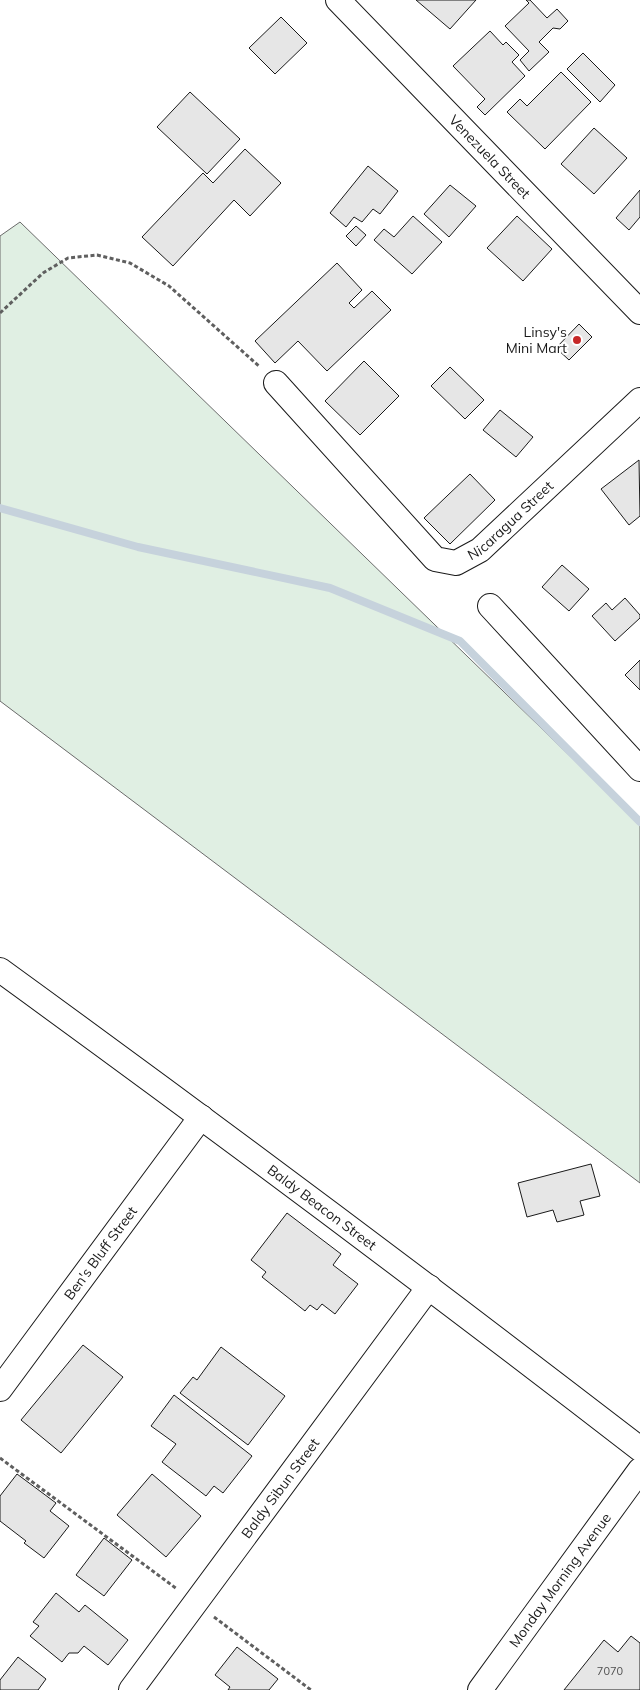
<svg xmlns="http://www.w3.org/2000/svg" width="640" height="1690" font-family="Mulish,sans-serif">
  <style>
    .green { fill: #e0efe3; stroke: #6a6a6a }
    .lines { fill: none; stroke-linecap: round; stroke-linejoin: round }
    .stream { stroke: #c6d2dc; stroke-width: 8 }
    .building { fill: #e6e6e6; stroke: #1a1a1a }
    .minor-casing { stroke: #1a1a1a; stroke-width: 26 }
    .path { stroke: #5f5f5f; stroke-width: 3; stroke-dasharray: 4 2.5; stroke-linecap: butt }
    .minor { stroke: #fff; stroke-width: 24 }
    .poi-dot { fill: #c62828; stroke: #fff; stroke-width: 2 }
    .labels { text-anchor: middle; stroke-width: 4; stroke-linejoin: round; paint-order: stroke }
    .number-label { font-size: 11px; fill: #4d4d4d }
    .street-label { font-size: 14px; fill: #1a1a1a; stroke: #fff }
    .poi-label { font-size: 14px; fill: #1a1a1a; stroke: #fff; text-anchor: end }
  </style>
  <rect width="100%" height="100%" fill="#fff"/>
  <path class="green" d="M20,222L640,824V1183L0,701V236Z"/>
  <g class="lines">
    <path class="stream" d="M0,508L138,547L330,588L460,641L640,822"/>
  </g>
  <path class="building" d="M416,0H476L450,29Z
    M526,0H530L547,18L557,9L568,21L560,29L553,28L539,42L549,52L529,71L520,60L529,51L505,26L529,3Z
    M281,17L307,43L275,74L249,48Z
    M490,31L503,45L506,42L519,55L512,62L525,76L485,115L477,107L485,99L453,66Z
    M583,53L615,85L600,102L567,69Z
    M561,72L591,102L545,149L507,112L520,99L527,106Z
    M190,92L240,139L207,174L157,127Z
    M594,128L627,158L594,194L561,164Z
    M245,149L281,183L250,216L234,200L173,266L142,237L203,173L213,183Z
    M368,166L398,191L380,214L373,209L362,222L354,217L346,227L330,213Z
    M450,185L476,206L449,237L424,214Z
    M640,190V217L629,230L616,218Z
    M413,216L442,242L412,274L374,240L384,229L394,237Z
    M517,216L552,249L523,281L487,248Z
    M356,226L366,235L356,246L346,236Z
    M337,263L362,290L349,303L354,308L372,291L391,310L327,371L298,341L275,363L255,341Z
    M579,324L592,337L569,360L556,348Z
    M364,361L399,396L360,435L325,401Z
    M450,367L484,400L465,419L431,386Z
    M500,410L533,437L516,457L483,430Z
    M639,460L640,516L629,525L601,489Z
    M470,474L495,500L450,544L424,518Z
    M562,565L589,589L569,611L542,587Z
    M625,598L640,615V618L615,641L592,616L606,603L612,610Z
    M640,660V690L625,675Z
    M591,1164L600,1196L580,1201L584,1215L557,1222L553,1210L527,1217L518,1183Z
    M287,1213L341,1254L333,1265L358,1284L335,1314L322,1304L317,1310L310,1305L305,1311L262,1277L266,1272L251,1260Z
    M83,1345L123,1377L61,1453L21,1420Z
    M221,1347L285,1396L248,1445L180,1393L193,1377L197,1380Z
    M174,1395L252,1456L223,1493L214,1486L206,1496L162,1462L176,1444L151,1426Z
    M17,1474L56,1503L50,1511L69,1526L44,1558L24,1543L26,1541L0,1521V1496Z
    M152,1474L201,1516L166,1557L117,1515Z
    M104,1538L132,1560L104,1596L76,1575Z
    M56,1593L79,1612L85,1605L128,1640L108,1665L84,1646L78,1653H69L62,1662L30,1636L39,1626L33,1622Z
    M631,1636L640,1643V1690H564L604,1640L618,1652Z
    M237,1647L278,1679L269,1690H228L230,1687L215,1675Z
    M18,1657L46,1679L38,1690H0V1680Z"/>
  <g class="lines">
    <g class="minor-casing">
      <g id="minor">
        <path id="s1" d="M338,0L640,312"/>
        <path id="s2" d="M276,383L435,559L456,563L480,550L640,400"/>
        <path d="M490,606L640,769"/>
        <path id="s3" d="M0,970C216,1127 429,1286 640,1449"/>
        <path id="s4" d="M0,1389L201,1117"/>
        <path id="s5" d="M131,1690L429,1287"/>
        <path id="s6" d="M480,1690L640,1470"/>
      </g>
    </g>
    <path class="path" d="M0,313L43,273L68,258L97,255L130,263L169,286L260,367
      M0,1458L177,1589
      M214,1617L311,1690"/>
    <use href="#minor" class="minor"/>
  </g>
  <circle class="poi-dot" cx="577" cy="340" r="5"/>
  <g class="labels">
    <g class="number-label">
      <text x="610" y="1675">7070</text>
    </g>
    <g class="street-label">
      <text dy="5" stroke="none"><textPath href="#s1" startOffset="218">Venezuela Street</textPath></text>
      <text dy="5" stroke="none"><textPath href="#s2" startOffset="328">Nicaragua Street</textPath></text>
      <text dy="5" stroke="none"><textPath href="#s3" startOffset="400">Baldy Beacon Street</textPath></text>
      <text dy="5" stroke="none"><textPath href="#s4" startOffset="169">Ben's Bluff Street</textPath></text>
      <text dy="5" stroke="none"><textPath href="#s5" startOffset="251">Baldy Sibun Street</textPath></text>
      <text dy="5" stroke="none"><textPath href="#s6" startOffset="136">Monday Morning Avenue</textPath></text>
    </g>
    <g class="poi-label">
      <text x="567" y="337">Linsy's<tspan x="567" dy="16">Mini Mart</tspan></text>
    </g>
  </g>
</svg>
